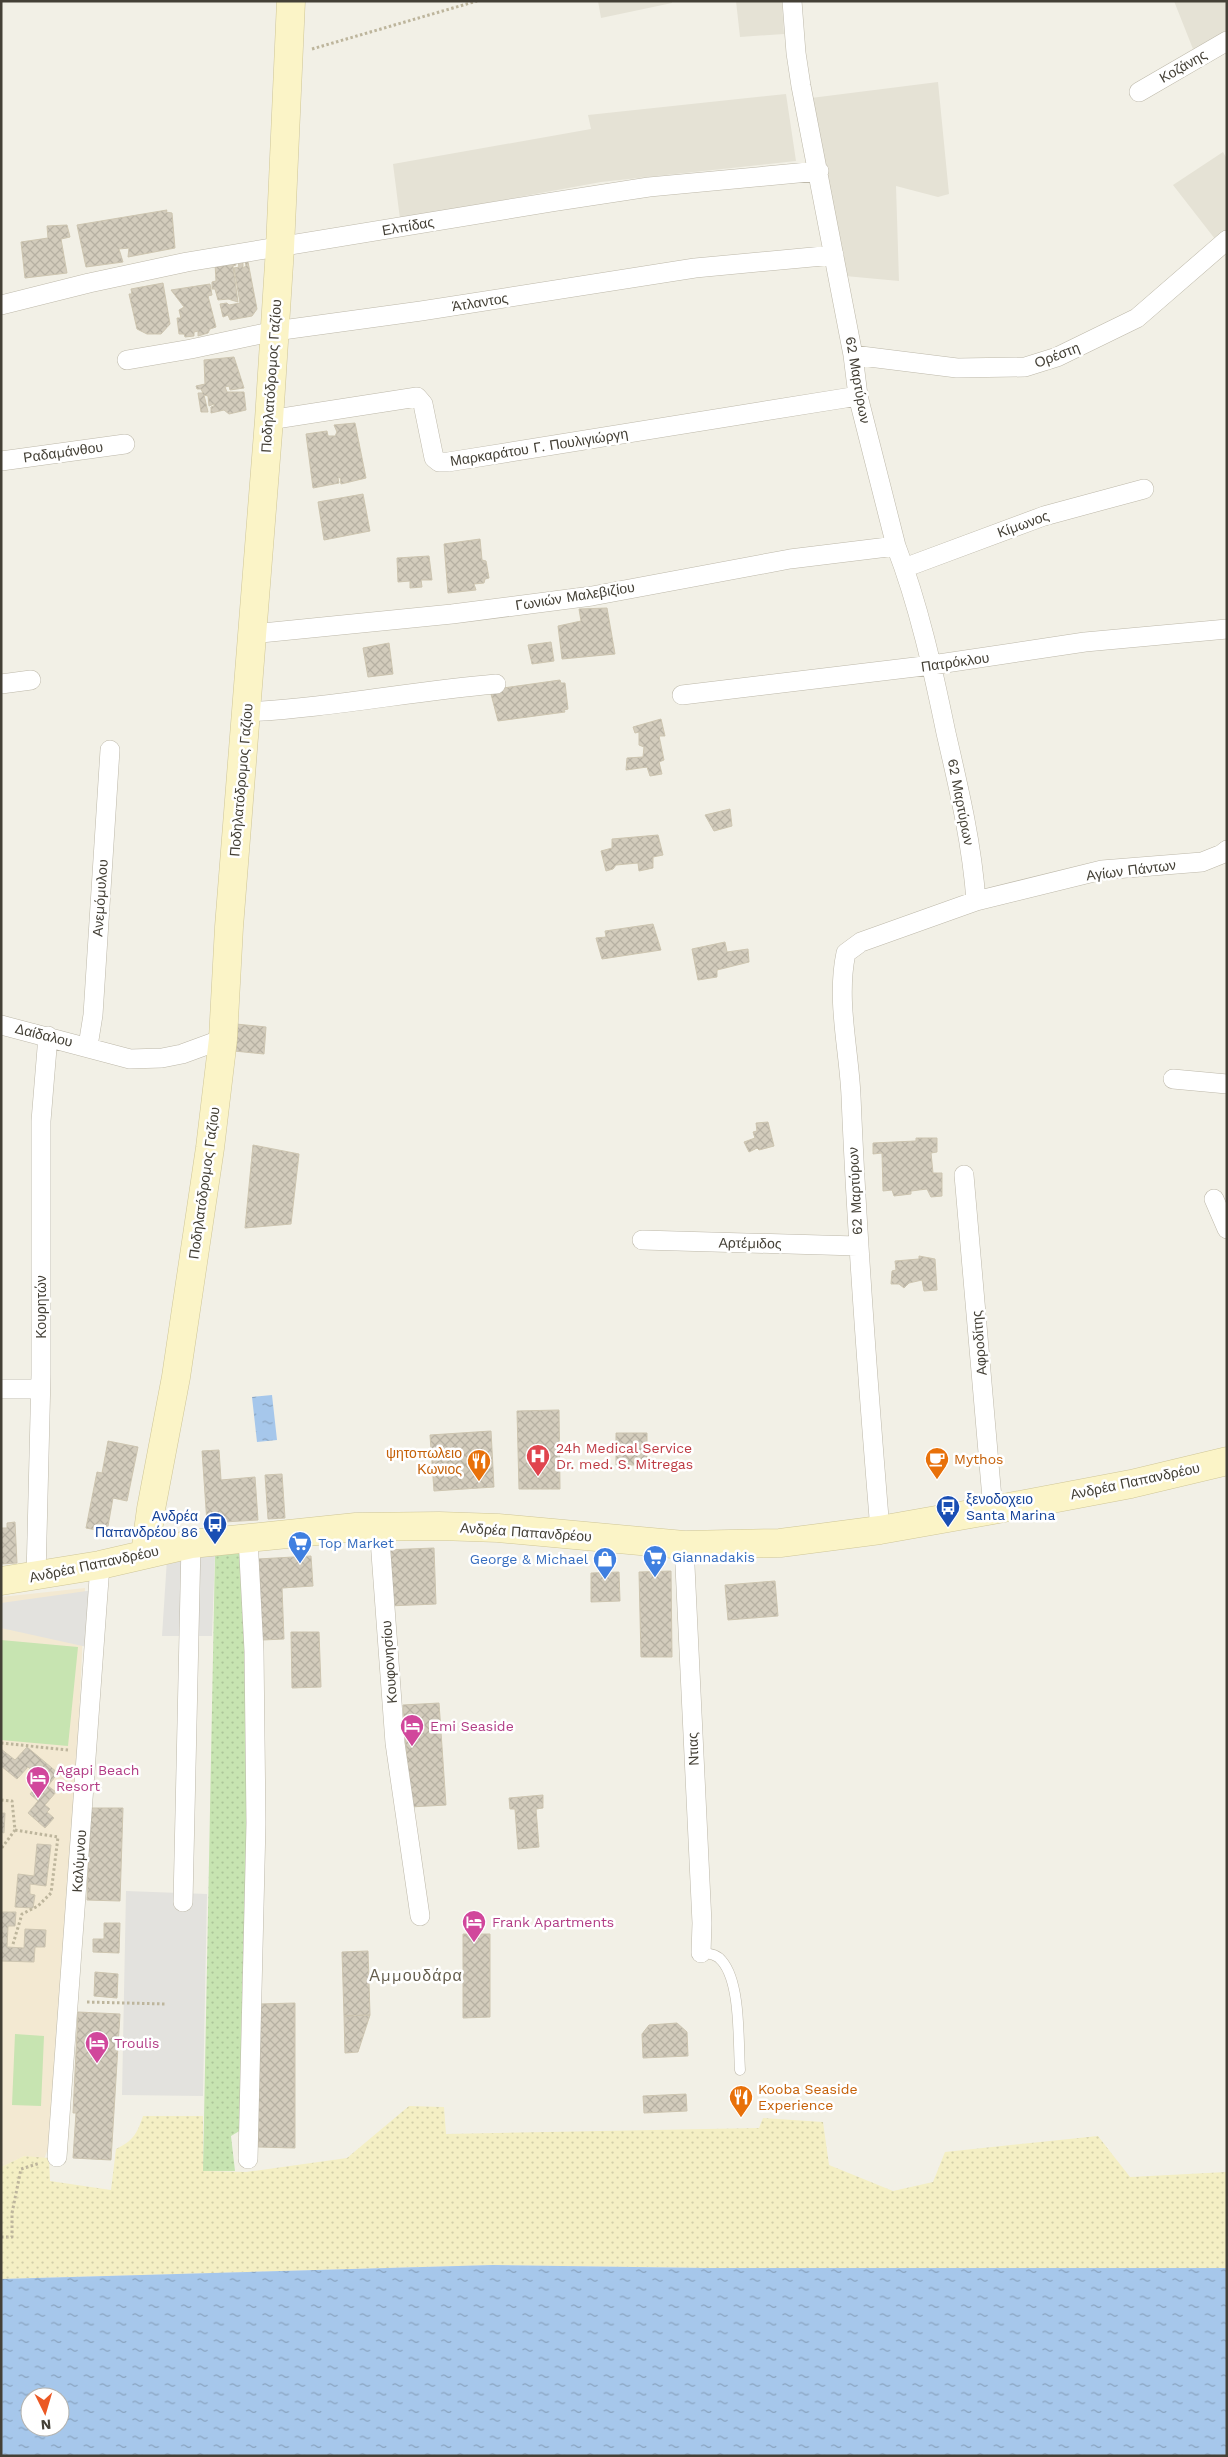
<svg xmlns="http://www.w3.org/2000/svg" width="1228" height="2457" font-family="'Work Sans',sans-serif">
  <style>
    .residential { fill: #e5e2d5 }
    .commercial { fill: #f3e9d2 }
    .grass { fill: url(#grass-dots) }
    .sand { fill: url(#sand-dots) }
    .park { fill: #c7e4b1 }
    .parking { fill: #e3e2de }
    .water { fill: url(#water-ripples); fill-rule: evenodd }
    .building { fill: url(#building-cross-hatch); stroke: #cdc5b0 }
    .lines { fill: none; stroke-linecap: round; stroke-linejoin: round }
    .lane-casing { stroke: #bdb8a9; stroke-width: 11 }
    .street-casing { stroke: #bdb8a9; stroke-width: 20 }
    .secondary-casing { stroke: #cfc698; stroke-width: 29 }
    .path { stroke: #bdb59c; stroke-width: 3; stroke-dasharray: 2.5 2.5; stroke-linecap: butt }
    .lane { stroke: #fff; stroke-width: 10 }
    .street { stroke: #fff; stroke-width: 19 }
    .secondary { stroke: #fbf4c7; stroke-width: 28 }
    .labels { text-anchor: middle; stroke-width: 5; stroke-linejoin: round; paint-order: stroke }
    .street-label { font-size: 14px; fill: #444036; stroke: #fff }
    .health-label { font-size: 14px; fill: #be3a42; stroke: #fff; text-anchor: start }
    .food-label { font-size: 14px; fill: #c56008; stroke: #fff; text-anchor: start }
    .transit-label { font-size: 14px; fill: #164399; stroke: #fff; text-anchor: start }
    .shop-label { font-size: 14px; fill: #366cbe; stroke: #fff; text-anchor: start }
    .hotel-label { font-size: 14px; fill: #b23c85; stroke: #fff; text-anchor: start }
    .quarter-label { font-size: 16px; letter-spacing: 1px; fill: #665f4e; stroke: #fff }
  </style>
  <defs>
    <pattern id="grass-dots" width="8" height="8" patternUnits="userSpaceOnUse" patternTransform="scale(1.25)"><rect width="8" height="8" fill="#c7e4b1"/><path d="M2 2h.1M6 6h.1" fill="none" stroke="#acc599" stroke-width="1.8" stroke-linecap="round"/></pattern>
    <pattern id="sand-dots" width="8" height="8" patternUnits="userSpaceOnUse" patternTransform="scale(1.25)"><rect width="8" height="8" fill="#f4efc4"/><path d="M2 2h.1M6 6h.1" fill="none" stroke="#d2cea9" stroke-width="1.8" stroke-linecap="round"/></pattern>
    <pattern id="water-ripples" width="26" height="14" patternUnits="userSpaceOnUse" patternTransform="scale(1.25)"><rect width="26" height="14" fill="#a6c7eb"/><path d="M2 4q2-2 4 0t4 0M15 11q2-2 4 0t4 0" fill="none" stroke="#89a3bf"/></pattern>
    <pattern id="building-cross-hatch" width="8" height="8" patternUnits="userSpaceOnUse" patternTransform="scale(1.25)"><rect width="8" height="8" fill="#d3ccbc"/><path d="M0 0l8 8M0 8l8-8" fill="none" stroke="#b6b0a2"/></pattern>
  </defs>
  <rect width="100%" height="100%" fill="#f2f0e6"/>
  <path class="residential" d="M598,1H672V3L601,18Z
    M736,1H782L784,34L740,37Z
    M1174,1H1227V30L1193,49Z
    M938,82L949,194L938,197L896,186L899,281L845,276L811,98Z
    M786,94L796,161L601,182L400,219L393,164L591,129L588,115Z
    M1223,152L1227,159V231L1215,239L1173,185Z"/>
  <path class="commercial" d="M85,1588L66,2000L54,2134L44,2159L24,2156L1,2167V1597Z"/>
  <path class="grass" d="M243,1546C246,1647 248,1749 246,1850C244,1944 240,2037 241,2130L231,2136L235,2171H203L215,1552Z"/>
  <path class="sand" d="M409,2106L444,2107L446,2134L759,2128L763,2118L823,2122L829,2165L893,2191L933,2182L945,2152L1098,2136L1130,2177L1227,2172V2268H706L493,2265L1,2279V2167L24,2156L49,2158L50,2181L111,2190L116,2149C133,2141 137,2134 143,2116H203V2171L246,2172L347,2158Z"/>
  <path class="park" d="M1,1640L78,1647L68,1746L1,1740Z
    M15,2034L44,2036L41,2106L12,2105Z"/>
  <path class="parking" d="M215,1552L212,1636H162L167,1559Z
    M94,1590L87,1647L1,1628V1603Z
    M126,1891L207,1894L203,2096L122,2095Z"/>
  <path class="water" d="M272,1395L277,1440L257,1442L252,1397Z
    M493,2265L706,2268H1227V2456H1V2279ZM30,2397H60V2427H30Z"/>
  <path class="building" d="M167,210L166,212L172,213L175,248L128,257L129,248L119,249L123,262L86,267L77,225Z
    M67,225L70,237L61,239L67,273L25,278L21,242L48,238L47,226Z
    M235,260L236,265L233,266L238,302L228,299L218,300L215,289H212V282L216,281L215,263Z
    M245,260L248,262L257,309L252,316L230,320L228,315L223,317L220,304L227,303L229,305L240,303L234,268L239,267L238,261H243V268L246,266Z
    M163,283L170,324L161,334H147L137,329L129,294H132L131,289Z
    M210,284L212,295L208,296L216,327L210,329L208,333L198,336V331L194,332V336L185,337L184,334H179L177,318H181L179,310L184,307L171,290Z
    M234,357L244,388L230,390L229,386L225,387L227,392H244L246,410L229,414L224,410L211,413V407L214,406V404L209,406L208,396L204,395L208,412H201L198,393H203L201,389H197L196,386L205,384L204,360Z
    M355,423L366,478L341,484L340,477L338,478L339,483L313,488L306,434L327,431L328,436H335L337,432L334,425Z
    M363,494L370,531L324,540L318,502Z
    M480,539L482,560L486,561L489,578L485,579L484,583L474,584L476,590L448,593L444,544Z
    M429,556L432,580H421L422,587L410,588V581L398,582L397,558Z
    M607,608L615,654L562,659L558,626L581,621L579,609Z
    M551,642L554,661L532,664L528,645Z
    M389,643L393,674L368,677L363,648Z
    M560,680L561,683H565L568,709L564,710L565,712L498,721L491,694L496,689Z
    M661,719L665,736H659L664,760L659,762L662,774L650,776L647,767L626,770L627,758L643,757L644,747L639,745V732L635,733L633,727Z
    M730,809L732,826L714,831L705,815Z
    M658,835L663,855L653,857V868L639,871L638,863L616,865L613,869L606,871L601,851L612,848V839Z
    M653,924L661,950L602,959L596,938L606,937L605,931Z
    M725,942L727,952L748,949L749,962L717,970V977L698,980L692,949Z
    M236,1024L266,1027L264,1054L234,1051Z
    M768,1122L774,1146L759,1150L757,1148L749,1152L744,1142L755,1138L753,1132L757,1131L756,1123Z
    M916,1138H937V1152L931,1153L933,1173H942V1196L931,1197L927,1189L911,1191V1194L894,1196L892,1190L883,1191L882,1153L873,1154V1143L916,1141Z
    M253,1145L299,1154L291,1224L245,1228Z
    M919,1256L935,1259L937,1290L924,1291L922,1280L909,1283L904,1288L899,1284H891L892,1271L896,1270L895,1261L919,1259Z
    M559,1410L560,1489H519L517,1411Z
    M491,1431L494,1487L434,1491L430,1435Z
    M616,1433H647V1465H616Z
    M108,1441L138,1447L127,1501L113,1498L107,1532L86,1528L97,1472L102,1473Z
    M219,1450L221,1480L255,1477L258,1520L207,1523L202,1451Z
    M282,1474L285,1518L268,1519L265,1475Z
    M15,1522L17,1563L1,1564V1528H7V1523Z
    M434,1548L436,1604L388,1606L386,1550Z
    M311,1556L313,1586L282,1588L284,1639L262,1640L258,1559Z
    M671,1571L672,1657H641L639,1572Z
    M619,1572L620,1601L591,1602V1573Z
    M775,1581L778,1616L728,1620L725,1585Z
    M291,1632H319L321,1687L292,1688Z
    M439,1703L446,1805L410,1807L403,1705Z
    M27,1747L58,1773L48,1786L56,1792L45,1805L50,1809L47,1812L54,1818L45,1828L28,1813L38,1801L30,1794L42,1779L28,1767L17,1779L1,1766V1749L15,1760Z
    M543,1795V1808L536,1809L539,1847L518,1849L515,1809H510L509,1798Z
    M90,1808H123L120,1901L87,1900Z
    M1,1813H5L4,1833L1,1832Z
    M37,1844L51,1845L46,1886L30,1884V1894L35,1895L33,1908L15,1907L18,1874L34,1876Z
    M1,1912H16L15,1926H8L7,1947L24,1948L25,1929L46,1930L45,1947H35L34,1962L1,1961Z
    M104,1923H120L119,1953L93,1952V1939H104Z
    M463,1934H490V2017L463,2018Z
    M368,1951L370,2015L344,2016L342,1952Z
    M95,1972L118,1974L117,1998L94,1996Z
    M295,2003V2148L258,2147L259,2004Z
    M78,2012L120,2014L111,2160L73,2158L76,2113H73Z
    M370,2015L358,2052L345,2053L344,2016Z
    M677,2023L687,2032L688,2056L643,2058L642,2034L649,2025Z
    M686,2094L687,2111L644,2113L643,2096Z"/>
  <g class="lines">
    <g class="lane-casing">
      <path id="lane" d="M701,1953C709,1953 717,1954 722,1961C741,1983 738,2041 740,2070"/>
    </g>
    <g class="street-casing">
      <path id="street" d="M792,1L796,53L801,86L853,355L858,396L896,546C919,606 933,670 946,733C959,789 972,844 976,901L861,942L846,953C836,1000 849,1049 851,1096C857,1241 868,1385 880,1530
        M1139,92L1227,41
        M1,305L89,283L187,262L552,202L649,187L819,171
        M853,355L957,368L1025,367L1057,357L1137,318L1227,240
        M127,360L191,349L275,331L421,311L695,268L834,255
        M269,420L417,397L423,404L434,458L439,462H448L858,396
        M1,461L125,444
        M904,568L1044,516L1144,489
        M252,634L452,614L592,596L790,559L896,546
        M1,684L31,680
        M682,695L932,665L1085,642L1227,629
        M246,712C330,708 412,691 496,684
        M976,901L1102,870L1202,862L1222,854L1227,850
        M1,1025L130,1059L162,1058L182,1054L223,1039
        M88,1046L93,1015L110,750
        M1173,1079L1227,1084
        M964,1175L993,1510
        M1214,1199L1227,1229
        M642,1240L857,1246
        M1,1389H40
        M379,1526L395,1743L420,1916
        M248,1538L254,1651L256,1823L248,2159
        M684,1545L702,1923L701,1953
        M36,1577L41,1375V1121L48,1036
        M183,1902L191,1544
        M57,2157L100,1565"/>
    </g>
    <g class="secondary-casing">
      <path id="secondary" d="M145,1554L151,1509L176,1377L210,1148L223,1039L229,927L269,420L280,248L291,1
        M1,1581L100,1565L191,1544L356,1527L439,1526L498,1528L684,1545L780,1543L880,1530L993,1510L1131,1484L1227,1461"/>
    </g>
    <path class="path" d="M312,49L477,1
      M1,1743L68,1750
      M1,1800L12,1801L15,1830L1,1849
      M15,1830L58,1837
      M13,1944L22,1914L38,1906L51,1893L58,1837
      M87,2002L166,2004
      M1,2237H12V2213L21,2169L40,2163"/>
    <use href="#lane" class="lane"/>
    <use href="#street" class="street"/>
    <use href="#secondary" class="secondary"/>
  </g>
  <defs>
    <g id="hospital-pin" transform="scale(1.25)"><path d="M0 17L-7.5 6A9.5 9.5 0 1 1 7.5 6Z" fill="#e0444e" stroke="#fff"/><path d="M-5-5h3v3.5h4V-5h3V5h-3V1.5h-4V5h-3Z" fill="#fff"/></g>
    <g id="cafe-pin" transform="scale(1.25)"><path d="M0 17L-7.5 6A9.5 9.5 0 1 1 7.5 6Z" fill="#e8710a" stroke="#fff"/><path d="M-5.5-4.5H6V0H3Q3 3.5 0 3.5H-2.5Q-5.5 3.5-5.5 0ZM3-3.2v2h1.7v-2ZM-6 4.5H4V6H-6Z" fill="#fff"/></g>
    <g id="restaurant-pin" transform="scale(1.25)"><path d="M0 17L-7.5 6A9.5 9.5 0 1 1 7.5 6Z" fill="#e8710a" stroke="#fff"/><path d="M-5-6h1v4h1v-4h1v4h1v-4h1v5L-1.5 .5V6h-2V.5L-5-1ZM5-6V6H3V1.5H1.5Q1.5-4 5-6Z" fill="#fff"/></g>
    <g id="bus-pin" transform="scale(1.25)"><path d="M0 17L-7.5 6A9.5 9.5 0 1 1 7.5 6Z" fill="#1a4fb4" stroke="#fff"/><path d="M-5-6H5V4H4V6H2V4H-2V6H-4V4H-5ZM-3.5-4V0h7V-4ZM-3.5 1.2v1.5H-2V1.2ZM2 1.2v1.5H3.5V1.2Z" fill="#fff"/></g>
    <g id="supermarket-pin" transform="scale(1.25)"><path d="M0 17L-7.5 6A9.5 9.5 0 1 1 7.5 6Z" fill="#3f7fe0" stroke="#fff"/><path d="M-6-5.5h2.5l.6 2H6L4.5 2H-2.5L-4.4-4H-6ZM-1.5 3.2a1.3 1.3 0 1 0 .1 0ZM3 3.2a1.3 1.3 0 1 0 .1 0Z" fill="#fff"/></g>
    <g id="shop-pin" transform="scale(1.25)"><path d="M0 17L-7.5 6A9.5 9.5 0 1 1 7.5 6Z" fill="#3f7fe0" stroke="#fff"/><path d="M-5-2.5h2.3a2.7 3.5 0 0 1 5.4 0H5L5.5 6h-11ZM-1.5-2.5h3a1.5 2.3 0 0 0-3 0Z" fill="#fff"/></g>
    <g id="hotel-pin" transform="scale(1.25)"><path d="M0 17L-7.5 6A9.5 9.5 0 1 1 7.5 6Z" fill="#d1479c" stroke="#fff"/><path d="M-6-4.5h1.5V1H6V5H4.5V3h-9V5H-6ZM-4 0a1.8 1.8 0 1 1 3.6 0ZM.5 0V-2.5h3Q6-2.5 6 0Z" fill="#fff"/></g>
  </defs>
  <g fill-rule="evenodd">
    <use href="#hospital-pin" x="538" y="1456"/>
    <use href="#cafe-pin" x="937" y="1459"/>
    <use href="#restaurant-pin" x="479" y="1461"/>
    <use href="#bus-pin" x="948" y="1507"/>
    <use href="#bus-pin" x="215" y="1524"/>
    <use href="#supermarket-pin" x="300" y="1543"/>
    <use href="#supermarket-pin" x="655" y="1557"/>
    <use href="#shop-pin" x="605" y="1559"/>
    <use href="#hotel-pin" x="412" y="1726"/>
    <use href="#hotel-pin" x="38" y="1778"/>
    <use href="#hotel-pin" x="474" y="1922"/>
    <use href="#hotel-pin" x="97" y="2043"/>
    <use href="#restaurant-pin" x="741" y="2097"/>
  </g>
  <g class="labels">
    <g class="street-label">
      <text transform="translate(1183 66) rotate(-30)" y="5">Κοζάνης</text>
      <text transform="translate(408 226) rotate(-10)" y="5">Ελπίδας</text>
      <text transform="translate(480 302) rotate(-9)" y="5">Άτλαντος</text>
      <text transform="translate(1057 355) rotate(-21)" y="5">Ορέστη</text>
      <text transform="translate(271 376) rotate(-86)" y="5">Ποδηλατόδρομος Γαζίου</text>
      <text transform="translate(858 380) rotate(80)" y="5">62 Μαρτύρων</text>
      <text transform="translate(539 447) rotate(-9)" y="5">Μαρκαράτου Γ. Πουλιγιώργη</text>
      <text transform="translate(63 452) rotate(-8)" y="5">Ραδαμάνθου</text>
      <text transform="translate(1023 524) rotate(-20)" y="5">Κίμωνος</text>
      <text transform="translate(575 596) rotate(-9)" y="5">Γωνιών Μαλεβιζίου</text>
      <text transform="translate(955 662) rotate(-8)" y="5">Πατρόκλου</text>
      <text transform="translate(241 780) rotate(-85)" y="5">Ποδηλατόδρομος Γαζίου</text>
      <text transform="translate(961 802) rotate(79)" y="5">62 Μαρτύρων</text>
      <text transform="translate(1131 870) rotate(-7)" y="5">Αγίων Πάντων</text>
      <text transform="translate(100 898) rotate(-86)" y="5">Ανεμόμυλου</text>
      <text transform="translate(44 1035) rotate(14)" y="5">Δαίδαλου</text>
      <text transform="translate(204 1183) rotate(-82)" y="5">Ποδηλατόδρομος Γαζίου</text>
      <text transform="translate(855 1191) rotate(-93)" y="5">62 Μαρτύρων</text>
      <text transform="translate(750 1243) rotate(1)" y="5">Αρτέμιδος</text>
      <text transform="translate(41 1307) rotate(-90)" y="5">Κουρητών</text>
      <text transform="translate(979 1343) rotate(-95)" y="5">Αφροδίτης</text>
      <text transform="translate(1135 1481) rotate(-12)" y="5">Ανδρέα Παπανδρέου</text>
      <text transform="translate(526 1532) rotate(4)" y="5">Ανδρέα Παπανδρέου</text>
      <text transform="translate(94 1564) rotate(-12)" y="5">Ανδρέα Παπανδρέου</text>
      <text transform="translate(389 1662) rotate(-94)" y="5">Κουφονησίου</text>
      <text transform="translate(693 1749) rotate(-93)" y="5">Ντιας</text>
      <text transform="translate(79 1861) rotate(-86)" y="5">Καλύμνου</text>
    </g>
    <g class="health-label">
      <text x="556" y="1453">24h Medical Service<tspan x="556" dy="16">Dr. med. S. Mitregas</tspan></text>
    </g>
    <g class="food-label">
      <text x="462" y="1458" text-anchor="end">ψητοπωλειο<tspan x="462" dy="16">Κωνιος</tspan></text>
      <text x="954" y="1464">Mythos</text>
      <text x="758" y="2094">Kooba Seaside<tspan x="758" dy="16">Experience</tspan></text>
    </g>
    <g class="transit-label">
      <text x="966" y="1504">ξενοδοχειο<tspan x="966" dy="16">Santa Marina</tspan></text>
      <text x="198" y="1521" text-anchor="end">Ανδρέα<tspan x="198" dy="16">Παπανδρέου 86</tspan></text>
    </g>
    <g class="shop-label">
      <text x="318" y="1548">Top Market</text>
      <text x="672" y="1562">Giannadakis</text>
      <text x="588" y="1564" text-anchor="end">George &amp; Michael</text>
    </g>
    <g class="hotel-label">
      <text x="430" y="1731">Emi Seaside</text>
      <text x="56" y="1775">Agapi Beach<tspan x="56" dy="16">Resort</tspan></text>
      <text x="492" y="1927">Frank Apartments</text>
      <text x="114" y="2048">Troulis</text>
    </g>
    <g class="quarter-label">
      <text x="416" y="1981">Αμμουδάρα</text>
    </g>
  </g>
  <rect width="1228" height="2457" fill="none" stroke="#444036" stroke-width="5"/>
  <g transform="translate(45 2412) rotate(175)"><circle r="24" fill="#ffffff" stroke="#b4b3af"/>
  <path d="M0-4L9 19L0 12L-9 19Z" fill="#eb5824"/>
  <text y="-8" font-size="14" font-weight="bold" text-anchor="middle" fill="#444036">N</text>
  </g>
</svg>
